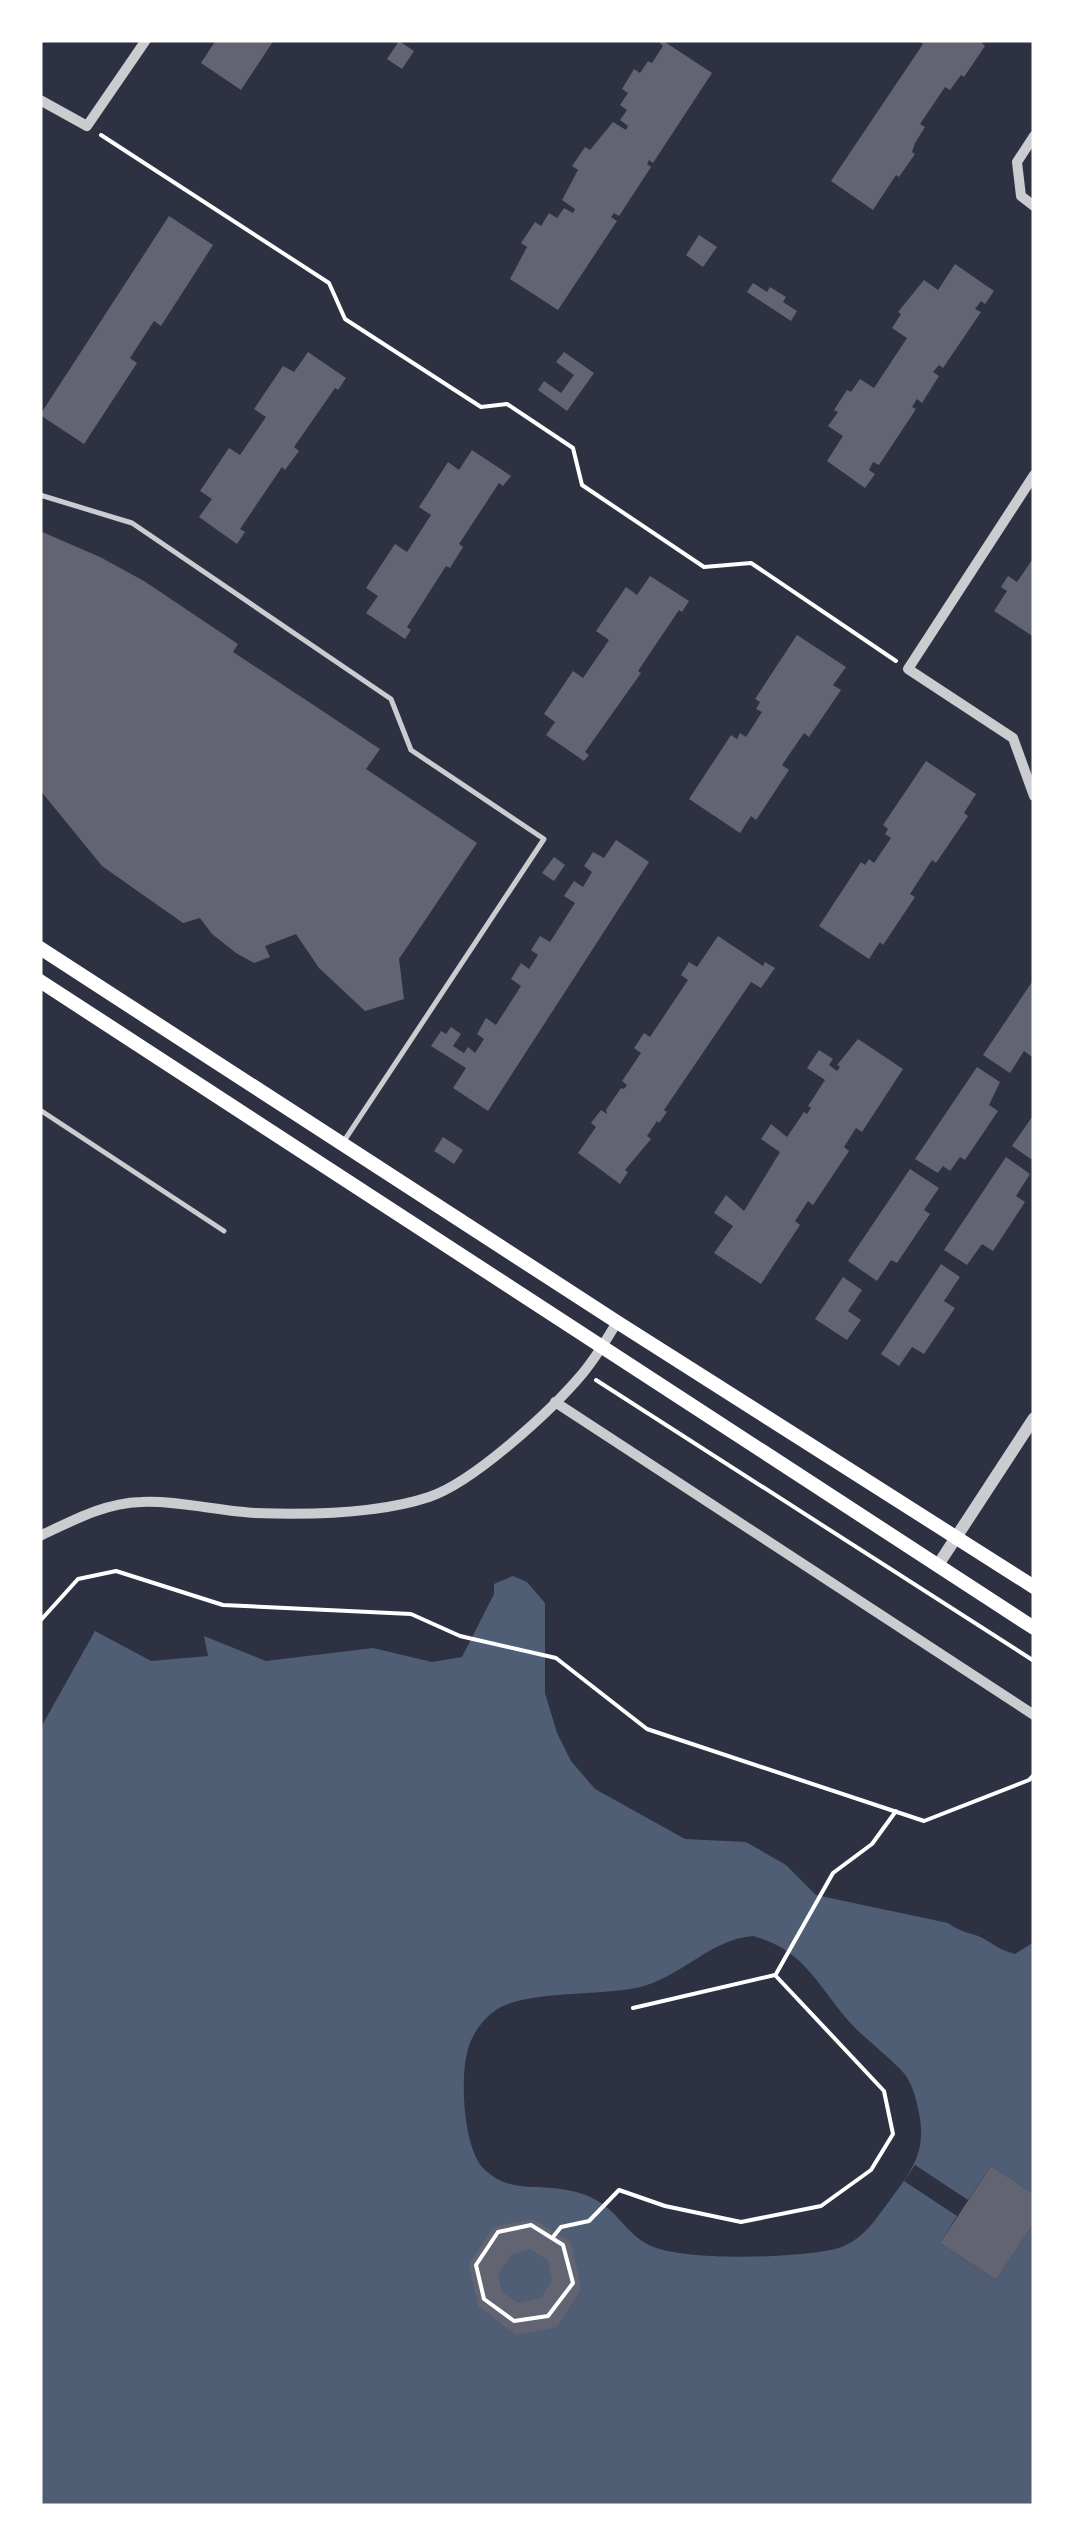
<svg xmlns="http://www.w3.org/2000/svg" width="1074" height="2546" font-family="'Nunito Sans',sans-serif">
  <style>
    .water { fill: #4f5d75; fill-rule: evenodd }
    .pier { fill: #2d3142 }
    .building { fill: #626471; fill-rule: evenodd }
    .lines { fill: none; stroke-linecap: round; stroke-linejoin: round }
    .path { stroke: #fff; stroke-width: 4 }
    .service { stroke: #caccd0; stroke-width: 5 }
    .minor { stroke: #caccd0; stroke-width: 10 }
    .tertiary { stroke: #caccd0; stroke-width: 12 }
    .secondary { stroke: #fff; stroke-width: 14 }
  </style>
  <rect width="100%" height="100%" fill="#2d3142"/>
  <path class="water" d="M513,1576L527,1582L545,1603V1693L557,1733L571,1761L595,1789L685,1839L746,1842L786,1865L816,1895L948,1923C959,1931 966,1932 978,1936C992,1942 998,1950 1015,1954L1034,1942V2506H40V1729L95,1631L151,1661L208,1656L204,1636L266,1661L373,1648L432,1662L462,1657L494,1594V1584ZM753,1936C802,1949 816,1982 846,2018C863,2038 884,2052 901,2070C910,2079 914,2091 917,2104C928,2148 916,2165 890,2200C875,2220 862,2242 835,2249C797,2258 683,2262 649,2245C632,2237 623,2222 610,2210C589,2191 566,2189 540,2187C519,2187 500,2185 484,2169C463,2149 459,2073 469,2046C473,2033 484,2018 496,2010C528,1989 605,1997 644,1986C684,1974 712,1939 753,1936Z"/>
  <path class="pier" d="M915,2165L968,2200L991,2166L1034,2194V2223L996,2280L940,2243L957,2216L904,2181Z"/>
  <path class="building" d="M216,40H274L241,90L201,63Z
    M662,40L712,73L653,163L649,160L647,164L651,167L619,216L614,213L611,217L617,221L558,310L510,279L527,247L521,243L535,222L541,226L549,213L557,218L564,208L573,213L575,209L562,200L578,170L572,166L585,147L590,150L613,122L626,130L628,126L620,120L627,110L620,105L628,93L622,89L634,69L640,73L648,61L652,63L663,46L660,43Z
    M917,40H984L982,43L985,46L964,77L961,75L950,90L945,87L920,124L925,127L915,143L912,152L915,154L899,177L896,175L873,210L831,181L923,44Z
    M399,41L414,51L402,69L387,59Z
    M169,216L213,245L161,326L154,321L130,358L137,363L84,444L40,415Z
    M699,235L717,247L703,267L686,255Z
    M955,264L994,291L985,304L981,301L975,309L981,312L943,368L939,365L933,372L939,376L922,403L917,399L912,407L916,409L879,465L873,462L869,470L875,474L865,488L827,461L843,436L828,426L838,412L834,410L847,390L851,392L860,379L874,388L907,338L892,328L901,314L898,312L924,280L938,290Z
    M753,283L767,292L770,287L786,297L783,302L797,311L791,321L747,292Z
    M308,352L346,378L338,390L335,388L294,447L299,451L285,470L282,467L240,529L245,532L237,544L199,517L212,499L200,491L229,448L240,455L266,417L254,409L283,366L294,372Z
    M564,352L594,373L567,411L538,390L544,381L561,393L574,375L556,362Z
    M472,450L511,476L503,486L499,483L459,544L463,547L450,568L446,566L407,627L411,630L405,639L366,613L378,596L366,588L395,544L407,552L431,515L419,507L448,462L459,470Z
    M40,531L100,557L144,581L238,644L233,652L380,749L366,769L477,843L399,959L404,999L365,1011L319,968L296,934L265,946L270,957L254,963L236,953L212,934L200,918L183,923L102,866L40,790Z
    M1034,557V637L994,611L1007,591L1001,587L1008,576L1017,582Z
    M650,576L689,601L682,612L679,610L638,671L641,673L585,752L589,755L584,761L546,735L555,722L544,714L573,671L583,678L609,640L596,631L626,587L637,595Z
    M797,635L846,667L833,685L841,690L809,737L804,733L782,765L789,770L756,820L751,816L740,833L689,799L731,735L737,739L740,733L746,737L762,712L756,709L760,702L755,699Z
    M926,761L976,794L964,813L968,816L936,863L932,860L910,894L915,897L883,945L880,942L869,959L819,926L861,862L865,865L869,859L874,863L891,838L885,834L888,829L883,825Z
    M616,840L649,862L488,1111L453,1088L466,1068L431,1046L441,1031L446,1034L451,1027L461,1034L453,1046L464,1053L468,1047L475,1053L484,1039L477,1034L486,1018L496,1025L521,986L511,979L521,963L529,969L538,955L531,950L540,936L550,942L575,903L564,896L574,881L583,887L592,872L584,866L593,852L604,858Z
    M554,857L565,865L554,881L542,873Z
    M718,936L763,966L765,962L775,968L761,988L751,982L664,1110L667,1112L659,1123L657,1121L647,1136L651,1139L625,1170L628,1172L620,1184L578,1153L596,1127L591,1123L601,1110L607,1114L606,1110L621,1088L624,1089L627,1085L622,1081L641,1053L634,1048L644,1033L650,1037L688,980L681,975L689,962L697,967Z
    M1034,979V1054L1032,1057L1024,1051L1010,1073L983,1055Z
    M858,1039L903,1069L862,1132L856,1128L844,1147L849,1151L813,1205L808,1201L795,1221L800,1225L761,1284L714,1253L733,1226L714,1213L726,1195L744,1211L780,1152L761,1139L771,1124L787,1137L804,1112L807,1114L811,1108L808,1106L825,1080L807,1068L819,1050L833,1059L829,1065L837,1071L840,1067L837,1065Z
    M977,1067L1000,1082L989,1105L998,1111L965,1160L960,1157L950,1171L943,1166L938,1173L915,1159Z
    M1034,1114V1161L1012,1146Z
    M443,1137L463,1150L454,1164L434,1151Z
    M1006,1157L1030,1174L1016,1196L1025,1202L993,1251L982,1244L967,1265L944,1250Z
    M910,1169L939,1188L924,1210L930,1214L897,1263L891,1260L877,1281L848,1261Z
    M941,1264L960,1277L944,1301L955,1308L924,1354L912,1347L899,1366L881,1354Z
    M843,1277L862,1290L848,1311L861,1320L847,1340L815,1319Z
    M991,2166L1034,2194V2223L996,2280L940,2243Z
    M533,2219L571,2242L581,2289L557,2327L516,2335L478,2306L469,2264L493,2227ZM530,2249L548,2260L552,2280L541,2298L519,2303L502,2292L498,2275L511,2255Z"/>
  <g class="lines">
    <path class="path" d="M101,135L329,283L345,319L481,407L507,404L573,448L582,485L704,567L751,563L896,661
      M596,1380L1034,1661
      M40,1621L78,1579L116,1571L223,1605L411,1614L460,1636L556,1658L647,1729L924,1821L1029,1780L1034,1775
      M776,1974L833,1873L872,1844L896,1811
      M531,2225L563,2245L573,2283L548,2316L514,2321L484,2299L476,2265L498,2232Z
      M553,2237L561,2227L589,2221L619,2190L665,2206L741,2222L821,2206L871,2170L893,2134L884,2091L775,1975L633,2008"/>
    <path class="service" d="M40,495L132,523L391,699L411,750L544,839L344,1141
      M40,1110L224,1231"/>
    <path class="minor" d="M40,100L87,126L146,40
      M1034,136L1017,162L1021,196L1034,206
      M1034,475L908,669L1013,738L1034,796
      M555,1402L1034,1715
      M40,1536C72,1521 104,1503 141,1502C175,1500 218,1511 255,1513C309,1515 378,1514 429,1497C474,1482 552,1410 583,1373C596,1357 607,1339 617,1322"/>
    <path class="tertiary" d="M938,1565L1034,1418"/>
    <path class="secondary" d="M40,948L617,1322L1034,1587
      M40,981L1034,1628"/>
  </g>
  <rect width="1074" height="2546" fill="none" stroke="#ffffff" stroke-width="85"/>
</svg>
